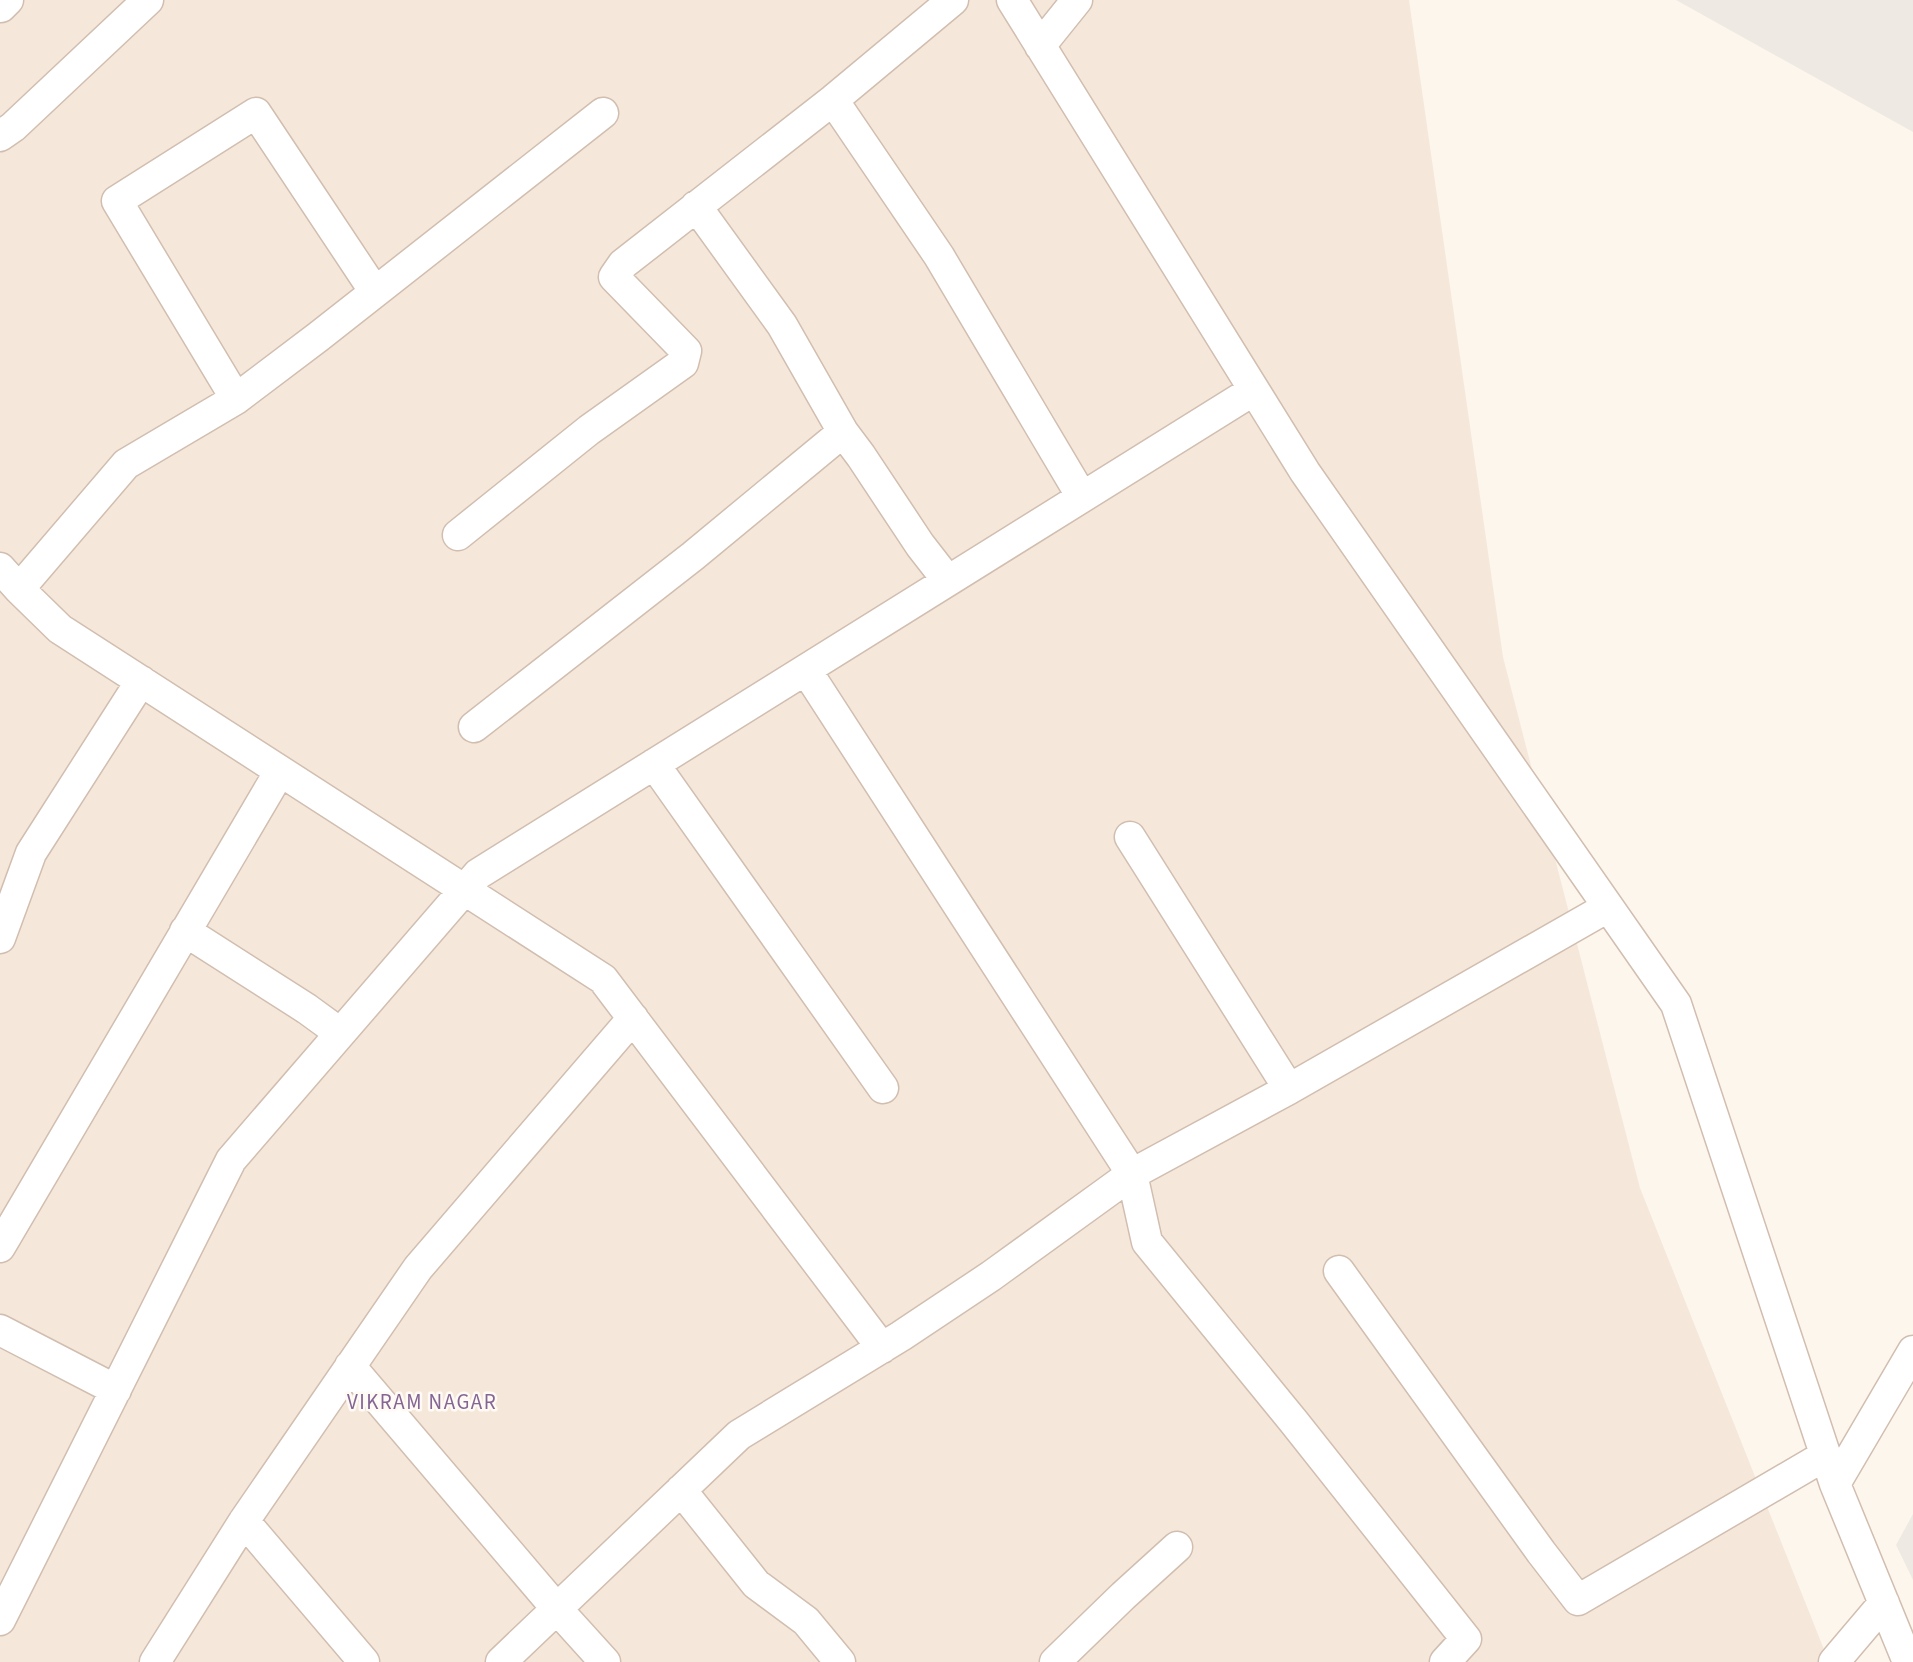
<svg xmlns="http://www.w3.org/2000/svg" width="1913" height="1662" font-family="'Source Sans 3',sans-serif">
  <style>
    .residential { fill: #f5e8da }
    .industrial { fill: #efe9e4 }
    .lines { fill: none; stroke-linecap: round; stroke-linejoin: round }
    .minor-casing { stroke: #d1beb0; stroke-width: 33 }
    .minor { stroke: #fff; stroke-width: 30 }
    .labels { text-anchor: middle; stroke-width: 5; stroke-linejoin: round; paint-order: stroke }
    .quarter-label { font-size: 21px; letter-spacing: 1.5px; fill: #846695; stroke: #fffaf3 }
  </style>
  <rect width="100%" height="100%" fill="#fdf6ec"/>
  <path class="residential" d="M0,0H1409L1503,657L1640,1188L1829,1662H0Z"/>
  <path class="industrial" d="M1676,0H1913V132Z
    M1913,1514V1580L1896,1545Z"/>
  <g class="lines">
    <g class="minor-casing">
      <path id="minor" d="M1012,0L1305,472L1676,1004L1835,1484L1908,1662
        M1,7L8,0
        M1040,46L1077,0
        M833,100L939,256L1082,497
        M0,136L13,127L148,0
        M696,206L782,325L843,432L861,456L920,545L948,581
        M236,399L117,201L256,113L375,292
        M458,535L589,430L683,363L686,351L614,277L623,264L833,100L953,0
        M0,568L19,589L60,629L603,979L882,1348
        M19,589L126,464L236,399L318,337L603,113
        M806,670L1132,1174L1147,1242L1294,1422L1466,1639L1445,1662
        M474,727L693,556L843,432
        M654,764L883,1088
        M1130,837L1289,1089
        M185,931L307,1009L340,1033
        M0,938L31,853L141,681
        M0,1247L280,771
        M1339,1271L1541,1552L1578,1600L1826,1455
        M0,1330L116,1390
        M350,1366L557,1609L605,1662
        M1835,1484L1913,1351
        M681,1490L756,1584L806,1621L840,1662
        M244,1521L364,1662
        M0,1620L231,1160L478,874L1254,390
        M155,1662L244,1521L418,1268L633,1018
        M501,1662L739,1435L901,1336L991,1276L1132,1174L1289,1089L1608,907
        M1055,1662L1123,1596L1177,1547
        M1834,1662L1884,1603"/>
    </g>
    <use href="#minor" class="minor"/>
  </g>
  <g class="labels">
    <g class="quarter-label">
      <text x="422" y="1409">VIKRAM NAGAR</text>
    </g>
  </g>
</svg>
